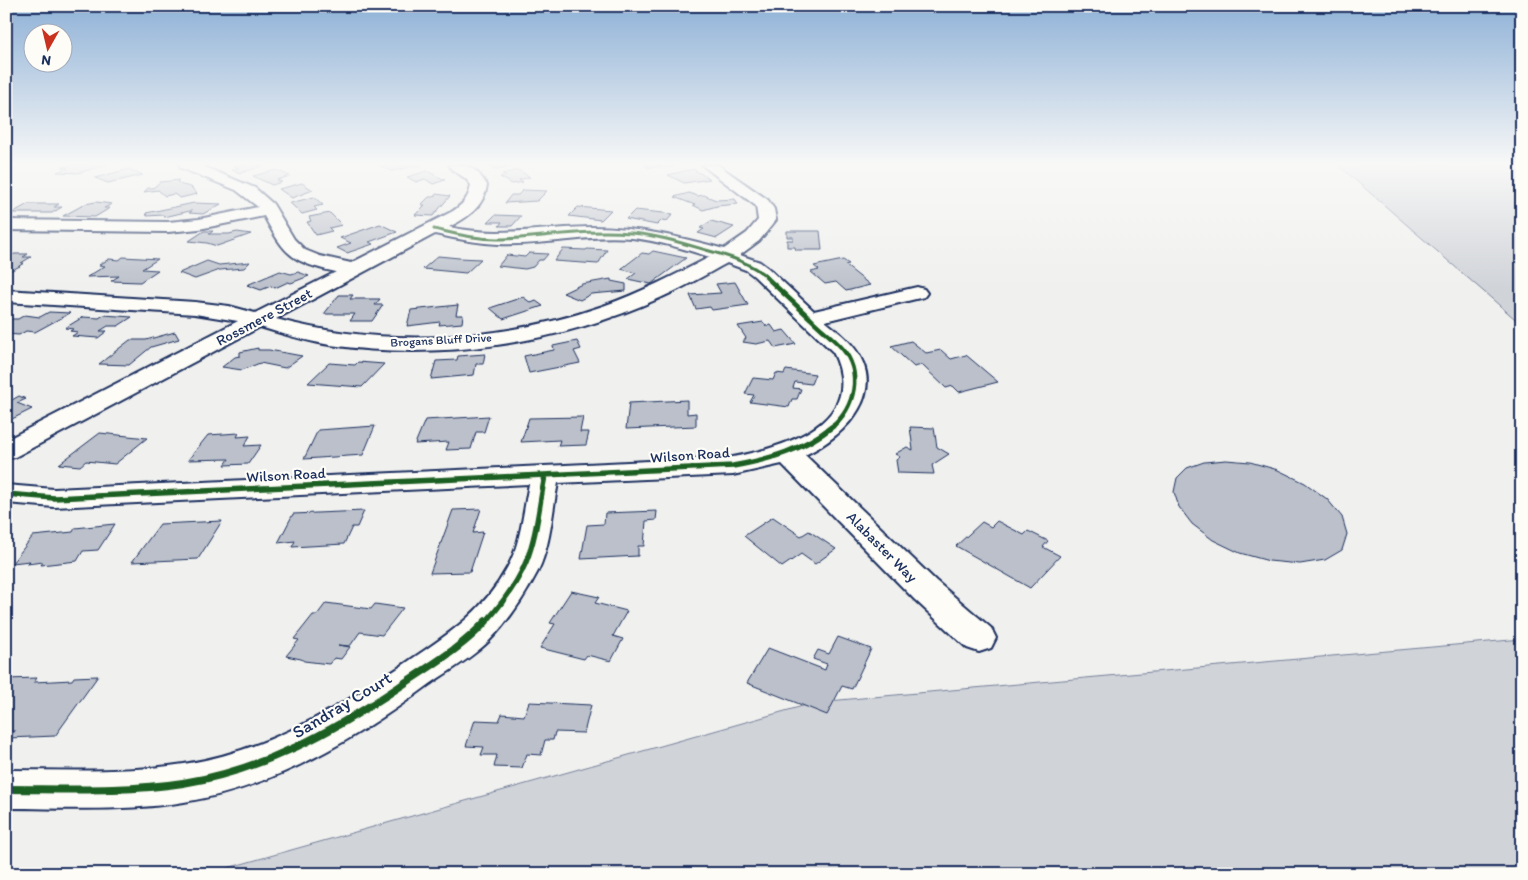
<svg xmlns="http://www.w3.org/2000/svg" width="1528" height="880" font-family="Itim,sans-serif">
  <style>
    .green { fill: #d0d3d8; stroke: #76819b }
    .building { fill: #bbc0ca; stroke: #1b2f5e }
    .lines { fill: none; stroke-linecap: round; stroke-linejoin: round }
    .minor-casing { stroke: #1b2f5e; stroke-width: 4 }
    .minor { fill: #fdfcf7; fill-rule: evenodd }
    .cycleway-far3-casing { stroke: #fdfcf7; stroke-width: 5 }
    .cycleway-far2-casing { stroke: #fdfcf7; stroke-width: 7 }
    .cycleway-far1-casing { stroke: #fdfcf7; stroke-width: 9 }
    .cycleway-casing { stroke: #fdfcf7; stroke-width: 11 }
    .cycleway-far3 { stroke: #1b5e20; stroke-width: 3 }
    .cycleway-far2 { stroke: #1b5e20; stroke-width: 4.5 }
    .cycleway-far1 { stroke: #1b5e20; stroke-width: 5.5 }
    .cycleway { stroke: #1b5e20; stroke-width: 8 }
    .labels { text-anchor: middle; stroke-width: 4.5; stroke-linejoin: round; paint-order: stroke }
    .far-street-label { font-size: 12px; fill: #1b2f5e; stroke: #fdfcf7 }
    .street-label { font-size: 15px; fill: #1b2f5e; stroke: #fdfcf7 }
    .near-street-label { font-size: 18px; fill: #1b2f5e; stroke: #fdfcf7 }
  </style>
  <rect width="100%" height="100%" fill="#f0f0ee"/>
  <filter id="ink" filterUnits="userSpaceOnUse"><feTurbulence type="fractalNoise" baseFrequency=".02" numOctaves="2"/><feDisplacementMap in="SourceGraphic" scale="10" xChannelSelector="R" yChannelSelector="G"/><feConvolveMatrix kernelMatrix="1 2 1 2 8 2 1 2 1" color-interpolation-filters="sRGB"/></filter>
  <g filter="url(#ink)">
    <path class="green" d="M1338,165H1522V325Z
      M1522,639V874H206L817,702Z"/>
    <path class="building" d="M71,165H106L78,173L57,172L68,168L62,167Z
      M237,165H265L241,173L232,170L239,168L233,166Z
      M379,165H421L391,171Z
      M487,165H503L507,167L495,169Z
      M644,165H675L673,167H648Z
      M129,169L143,175L108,183L95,178Z
      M693,169L710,179L684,183L668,175Z
      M276,170L290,176L277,180L282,182L272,185L253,176Z
      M518,170L530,177L519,180L523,182L512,184L500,177L506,176L502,174Z
      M427,171L445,180L433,184L425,179L416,182L407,177Z
      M179,180L177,182L182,185L191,187L197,194L180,198L174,194L165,196L158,190L144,192L148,188H153L160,182Z
      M302,183L313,190L292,198L279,189Z
      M523,190L547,191L537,201L505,203L511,195H518Z
      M689,193L698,196L704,195L716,200L735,199L738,204L717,206L703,210L693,205H695L674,197Z
      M436,194L450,196L433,216L415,215L425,205H421L429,197H434Z
      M314,197L323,205L314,207L317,210L302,214L290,203Z
      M96,202L112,204L104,208H110L95,217L63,216L85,204Z
      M194,203L221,204L203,214L189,213L192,211H190L164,217L163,215L147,216L146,213Z
      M28,204H59L54,207H62L52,213H12Z
      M578,207L611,210L601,220L569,216Z
      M635,210L673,214L667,221L662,220L657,225L626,219Z
      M330,213L342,225L329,228L332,231L316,235L307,222L311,221L309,217Z
      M495,215L521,216L512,226H499L502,222H488Z
      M711,221L734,227L717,238L698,233L704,229L700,228Z
      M380,224L397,232L369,242L373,244L347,253L337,248L351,243L340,238Z
      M204,231H213L209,234H229L237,232L251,234L217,246L207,243L189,241Z
      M787,231H820L822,250H796L795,247H787V240H793V237H787Z
      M563,249L586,250L587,249L607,250L598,264L554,261Z
      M653,251L686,258L651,284L628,279L636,273L621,269L642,253L649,254Z
      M529,253L548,254L543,260H539L533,267L525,269L498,266L507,255L525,257Z
      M15,254H28L23,257H31L21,263H24L19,266H20L6,273V256Z
      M438,256L459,258L481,259L466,273L423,269Z
      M123,257L158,259L142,269L158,270L140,282L111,281L119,276L87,277L105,266L99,265L109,259L119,260Z
      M843,260L849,264L845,265L870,285L846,291L836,282L825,284L811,272L819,270L814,266Z
      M207,261L219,265L250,262L244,268L220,270L195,279L179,273Z
      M280,271L291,274L298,272L309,276L291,283L288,282L275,288L271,286L261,290L247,285Z
      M611,279V281L626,284V291L591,294L580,300L563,293L582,284Z
      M735,282L748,305L712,310L710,307L696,309L690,295L721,293L716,284Z
      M339,295H353L350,299H380L375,305H383L372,321H350L355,314H324Z
      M523,297L531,303L536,301L543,306L503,319L490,308Z
      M458,305L456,315H463L462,323L439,325L440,322L407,326L411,310Z
      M49,312L70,313L35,332L26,331L19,335L6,334V321L10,319H18L25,315L40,317Z
      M104,315L132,317L118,326H108L100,331H107L98,338L72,336L78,332L70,331L74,329L65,328L83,317L99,318Z
      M763,322L766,326L771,325L776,332L784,330L796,344L775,348L770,341L756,344L743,342L746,338L738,326Z
      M175,332L179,339L151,347L129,365L99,364L130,340H146Z
      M577,341L581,349L574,351L580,363L529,373L524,356L554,350L553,346Z
      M911,341L926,353L941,350L951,359L966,355L998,382L959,392L953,386L946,388L922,365L914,367L891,346Z
      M258,348V350H269L302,356L285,368L260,363L242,370L222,367L235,357L240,356V352Z
      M485,354L483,364H476L474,375L431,379L436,361L457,360L458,356Z
      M358,362L384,364L362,387L308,383L329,363L355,365Z
      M786,370L815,374L811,384L795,382L793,388L801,389L797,399H792L789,407L750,402L754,395L745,394L753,378L773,380L776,373L784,374Z
      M19,396L26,399L17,403L32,409L6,422V398L12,400Z
      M687,400V414L696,413V426L626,429L629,403Z
      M489,416L484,432H476L471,449L446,450L449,442L415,444L425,420Z
      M583,417L580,432H589L586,445L558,446L560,440L521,442L529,418Z
      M375,426L363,455L304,459L318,430Z
      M910,427L934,428L937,447L949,454L932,465L934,474L898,473L896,460L900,457L895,454L907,447L913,450Z
      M100,433L147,438L115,464L86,461L80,466L59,464Z
      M239,433L237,437L250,436L244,446L261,445L248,464L225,465L229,459L188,460L208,435Z
      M1226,460L1250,462L1278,470L1305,483L1327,499L1342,517L1347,534L1342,550L1325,560L1300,564L1269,561L1240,553L1213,540L1192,524L1179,507L1174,492L1177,478L1187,468L1204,462Z
      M481,509L473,533L483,532L470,572L430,573L453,510Z
      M364,511L357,527H352L344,544L292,547L295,541L278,543L293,514Z
      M657,511L656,520L646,521L644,546H638V556L581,559L587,525L604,524L605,513Z
      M773,517L801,536L809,531L836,549L815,564L801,554L782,567L744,536Z
      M222,521L198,559L132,562L160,524Z
      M997,521L1024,535L1028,531L1048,541L1043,547L1060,556L1030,588L956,546L982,522L991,527Z
      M115,524L98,550L83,551L77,561L41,565L43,562L27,564L30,561L12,563L33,536L73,532L75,528Z
      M571,591L599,597L595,603L627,611L613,636L623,639L611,661L587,655L584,659L540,648L555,624L550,623Z
      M326,603L371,609L375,604L403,608L382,635L360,632L350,646L338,645L350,647L341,659L334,658L329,664L304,661L301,659L286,656L299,640L294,639L313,615H317Z
      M838,637L871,649L852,689L842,686L827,715L747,683L768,648L825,670L827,664L813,659L818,650L829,654Z
      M98,676L55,736L9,738L15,731H6V679L37,678L34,682L72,680L74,677Z
      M529,702L591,705L584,733L555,732L553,740H545L541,755L527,754L522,768L494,767L497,755H481L484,747L466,746L475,720L499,721L502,714L524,716Z"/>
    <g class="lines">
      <g class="minor-casing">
        <path id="minor" d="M179,165H200L255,188L273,204L294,239L305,250L320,256L351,263L453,211C463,204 469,198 471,185C464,174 453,173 449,165C471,165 475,167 487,185C484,207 467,218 449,227C498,238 543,227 593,227C638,227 680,237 724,249L747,233L758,220L756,206L702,165H718L768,200L774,209L776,220L759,241L740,255L760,262L768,268L814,311L917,287L924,289L927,293L924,297L825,321C834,328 844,336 851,344C891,390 847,435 805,455L936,581L991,628L996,638L991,648L979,652L967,648L914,599L782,464L733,475L558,483C552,512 551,544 538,571C525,596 508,622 488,642C471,658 449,671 430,684C356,739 276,787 184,802C125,812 65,808 6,808V770C65,770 126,773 184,764C267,751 337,709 406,663C447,635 482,614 507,568C521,544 523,512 529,484L54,507L6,503V485L54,489L733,457C786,447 868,422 833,352L754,276L746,270L727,263C705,275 683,288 660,298C559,344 440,361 330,345C306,341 283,334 260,327L15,457L6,459V440L238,321L195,314L6,302V290L195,302L229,306L255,313L336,272C291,262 285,255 264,216L199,229L168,232L6,230V220L168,222L199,219L258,207L236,190L181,168ZM435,234C456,239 477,243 499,244C543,246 587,234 632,238C659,241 684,249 710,257C675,275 640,293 603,306C500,342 382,348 276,319Z"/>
      </g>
      <use href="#minor" class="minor"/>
      <g class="cycleway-far3-casing">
        <path id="cycleway-far3" d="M434,229C456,234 479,240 502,239C545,237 588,229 631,233C657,235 682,243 706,250C728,256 750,262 768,278"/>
      </g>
      <g class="cycleway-far2-casing">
        <path id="cycleway-far2" d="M766,277C781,291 796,305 811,319C821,329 833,338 842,348C863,373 855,407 832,427"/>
      </g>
      <g class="cycleway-far1-casing">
        <path id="cycleway-far1" d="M6,494L54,498L733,466C771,459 803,450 833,426
          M485,623C501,605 517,584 526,562C537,535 539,505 545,476"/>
      </g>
      <g class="cycleway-casing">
        <path id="cycleway" d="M6,789C65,789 125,792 183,783C263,770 332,732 399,687C428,667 462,648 486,621"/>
      </g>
      <use href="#cycleway-far3" class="cycleway-far3"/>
      <use href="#cycleway-far2" class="cycleway-far2"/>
      <use href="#cycleway-far1" class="cycleway-far1"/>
      <use href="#cycleway" class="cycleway"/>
    </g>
  </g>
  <linearGradient id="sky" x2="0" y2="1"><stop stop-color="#8eb1d7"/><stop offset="0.57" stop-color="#f8f8f7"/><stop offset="1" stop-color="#f8f8f7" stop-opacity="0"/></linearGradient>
  <rect width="1528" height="288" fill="url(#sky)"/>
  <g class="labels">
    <g class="far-street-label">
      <text transform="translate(441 340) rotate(-3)" y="4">Brogans Bluff Drive</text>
    </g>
    <g class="street-label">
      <text transform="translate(264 317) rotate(-28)" y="5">Rossmere Street</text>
      <text transform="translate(690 455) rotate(-4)" y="5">Wilson Road</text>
      <text transform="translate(286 475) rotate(-3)" y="5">Wilson Road</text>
      <text transform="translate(882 547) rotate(45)" y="5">Alabaster Way</text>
    </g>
    <g class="near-street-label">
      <text transform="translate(342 705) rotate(-31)" y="6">Sandray Court</text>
    </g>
  </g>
  <rect width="1528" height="880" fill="none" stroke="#fdfcf7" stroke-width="25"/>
  <rect x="12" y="12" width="1503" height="855" fill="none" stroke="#1b2f5e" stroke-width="2" filter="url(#ink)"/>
  <g transform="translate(48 48) rotate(188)"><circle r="24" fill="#fdfcf7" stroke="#a3aaba"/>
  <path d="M0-4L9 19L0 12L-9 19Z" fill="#c8321e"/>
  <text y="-8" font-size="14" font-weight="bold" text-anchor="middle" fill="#1b2f5e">N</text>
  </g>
</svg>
